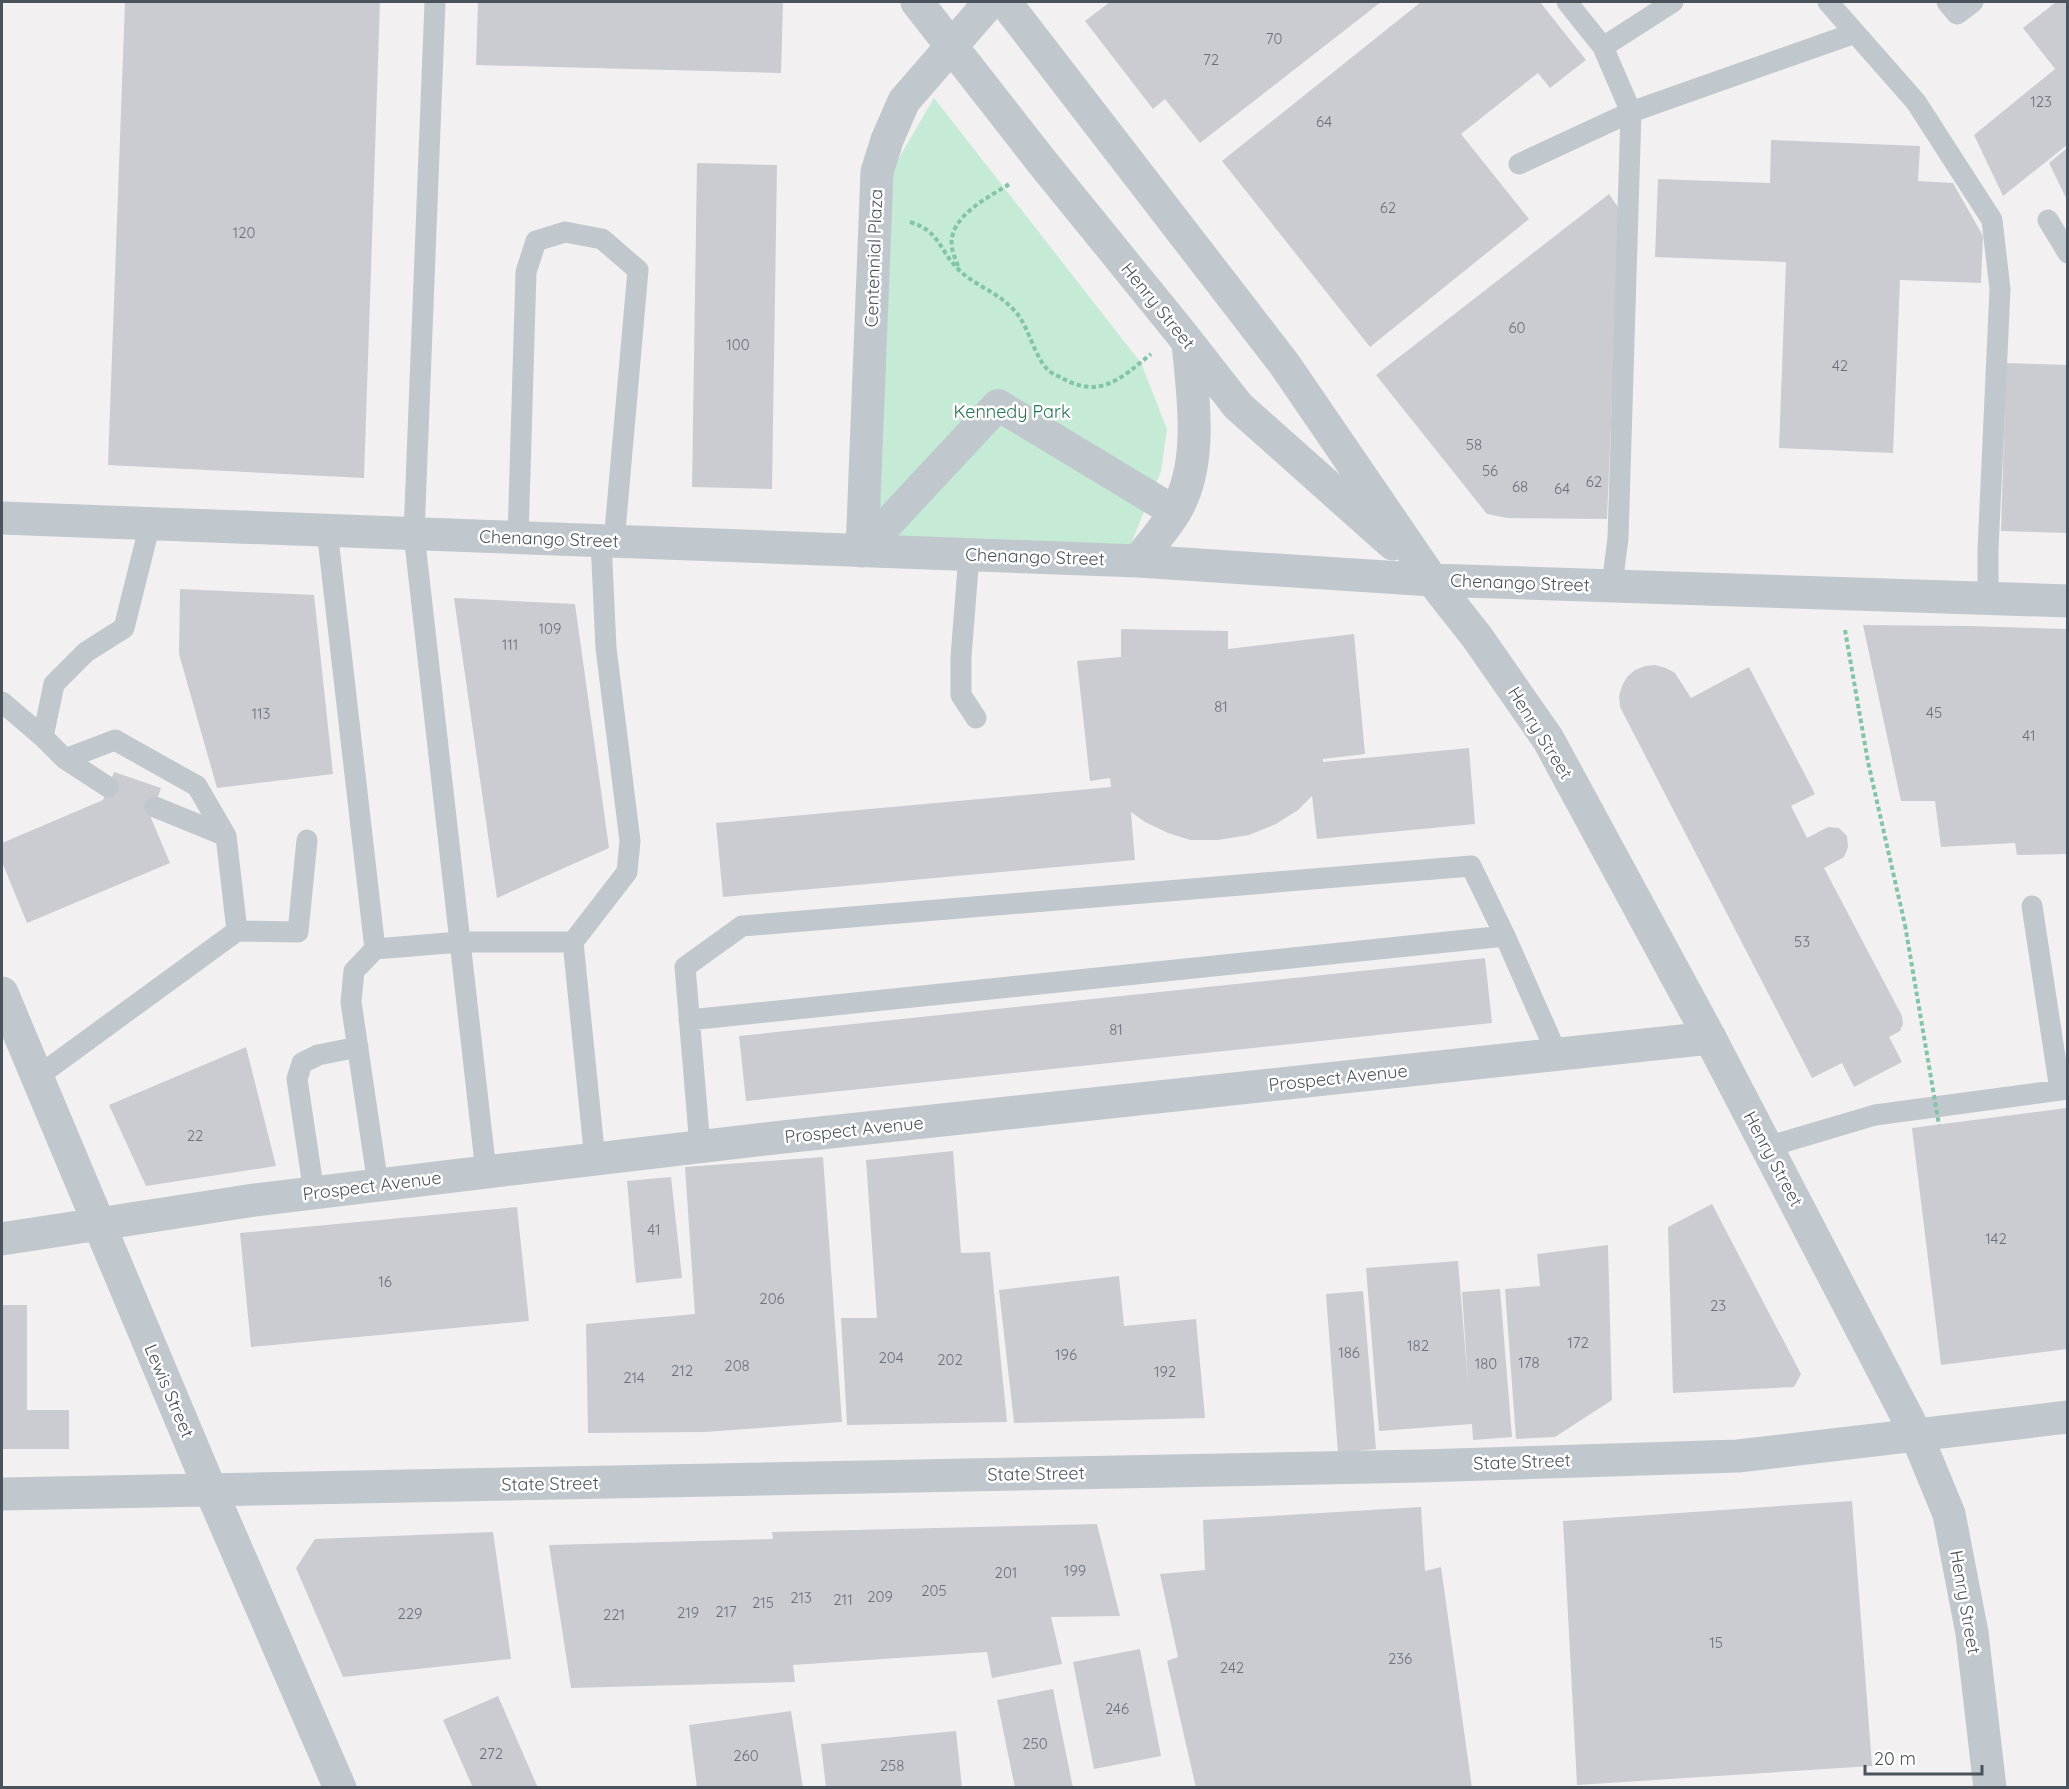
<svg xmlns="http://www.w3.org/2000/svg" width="2069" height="1789" font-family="Quicksand,sans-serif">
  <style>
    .green { fill: #c5ead5 }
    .building { fill: #cbccd2 }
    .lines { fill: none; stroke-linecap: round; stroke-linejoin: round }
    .path { stroke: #81c4a6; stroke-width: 4; stroke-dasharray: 4.5 3; stroke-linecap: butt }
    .service { stroke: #c0c7cd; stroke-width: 21 }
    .pedestrian { stroke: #c0c7cd; stroke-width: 32 }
    .minor { stroke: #c0c7cd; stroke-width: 33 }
    .tertiary { stroke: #c0c7cd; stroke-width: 33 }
    .path-bridge { stroke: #81c4a6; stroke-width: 4; stroke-dasharray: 4.5 3; stroke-linecap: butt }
    .labels { text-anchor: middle; stroke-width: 5; stroke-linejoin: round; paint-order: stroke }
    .number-label { font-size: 15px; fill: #6a7079 }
    .street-label { font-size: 18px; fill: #4a525b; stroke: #fff }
    .park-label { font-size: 18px; fill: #247450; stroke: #fff }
  </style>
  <rect width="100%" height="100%" fill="#f2f0f0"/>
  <path class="green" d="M934,98L1141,363L1167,429L1161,471L1130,546L873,541L893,168Z"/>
  <path class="building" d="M125,2H380L364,478L108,465Z
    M478,2H783L781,73L476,65Z
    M1110,2H1381L1200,143L1165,99L1153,109L1085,21Z
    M1421,2H1540L1586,60L1550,88L1538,73L1461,134L1529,219L1370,347L1222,161Z
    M2056,2H2067V145L2003,196L1974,135L2055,69L2023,28Z
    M1771,140L1920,146L1918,181L1953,183L1983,236L1981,283L1900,280L1893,453L1779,448L1786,262L1655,257L1658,179L1770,183Z
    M2067,148V200L2049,163Z
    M697,163L777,165L772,489L692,487Z
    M1609,194L1620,210L1607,519L1507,518L1487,514L1376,375Z
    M2006,363L2067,365V533L2001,531Z
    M180,589L314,595L333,774L217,788L179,654Z
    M454,598L575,604L609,848L497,898Z
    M1863,625L1968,626L2067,629V854L2017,855L2015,843L1941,847L1935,801H1901Z
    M1121,629L1228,631V649L1354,634L1365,754L1323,759V762L1469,748L1475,824L1317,839L1312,796L1298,810L1276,824L1249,835L1218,840H1190L1168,833L1145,822L1131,812L1135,860L723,897L716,823L1111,787L1110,778L1090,781L1077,661L1121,657Z
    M1655,665L1666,668L1675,673L1691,698L1749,667L1815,794L1791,806L1807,838L1828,827L1839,828L1847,836L1848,847L1844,857L1824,868L1902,1016L1903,1024L1900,1031L1889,1037L1902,1062L1854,1087L1842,1063L1812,1078L1620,707L1619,696L1622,686L1627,677L1635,670L1645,666Z
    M114,772L161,788L151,818L170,863L27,923L2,862V843L103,800Z
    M1485,958L1492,1023L746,1101L739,1036Z
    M246,1047L276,1166L146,1186L109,1105Z
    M2067,1108V1349L1941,1365L1912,1128Z
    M953,1151L961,1253L990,1252L1007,1422L847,1425L841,1318H877L866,1160Z
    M823,1157L842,1422L704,1432L588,1433L586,1324L695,1314L685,1167Z
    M671,1177L682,1278L636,1283L627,1181Z
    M1712,1204L1801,1374L1794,1387L1673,1393L1668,1227Z
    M517,1207L529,1321L251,1347L240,1233Z
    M1608,1245L1612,1400L1555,1437L1516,1439L1505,1289L1540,1286L1537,1254Z
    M1458,1261L1468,1383L1462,1292L1500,1289L1512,1437L1473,1440L1472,1424L1379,1431L1366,1268Z
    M1119,1276L1124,1326L1196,1319L1205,1418L1014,1423L999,1290Z
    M1363,1291L1376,1449L1338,1453L1326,1294Z
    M2,1305H27V1410H69V1449H2Z
    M1852,1501L1872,1766L1577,1785L1563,1521Z
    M1421,1507L1425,1571L1441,1567L1472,1788H1196L1167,1661L1178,1657L1160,1574L1205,1570L1203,1520Z
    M1097,1524L1120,1616L1051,1617L1062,1664L992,1678L987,1652L793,1665L795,1682L571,1688L549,1545L773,1539L772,1532Z
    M493,1532L511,1659L343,1677L296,1568L315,1539Z
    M1140,1649L1161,1756L1094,1769L1073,1662Z
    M1053,1689L1073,1788H1015L997,1700Z
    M498,1696L538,1788H473L443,1720Z
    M791,1711L803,1788H697L689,1725Z
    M956,1731L962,1788H826L821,1744Z"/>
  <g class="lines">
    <path class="path" d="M910,222C940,231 939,250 958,269C974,285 997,292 1013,309C1029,325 1032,352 1047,369C1050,373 1058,376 1062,378C1101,400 1122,377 1151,354
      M958,266C956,260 953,254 952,248C947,216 990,197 1011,183
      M1845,630L1868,762L1905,925"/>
    <path class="service" d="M435,2L414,534L486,1172
      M1567,2L1603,47
      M1673,2L1603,47L1631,112L1855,33
      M1828,2L1916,102L1992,220L2000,289L1988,550V599
      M1947,2L1957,14L1973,2
      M1519,164L1631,112L1618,538L1612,586
      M2048,220L2068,253
      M327,530L375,949
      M518,538L526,272L536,241L565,232L602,239L638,270L614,542
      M969,555L961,657V695L976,718
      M2,702L43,737
      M65,759L115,740L197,786L226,836
      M108,787L65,759L43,737L54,684L86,652L124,628L150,524
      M2032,906L2060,1090
      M237,931L298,932L307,840
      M573,942L627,872L630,841L606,648L601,541
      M689,1020L1505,936
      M37,1077L237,931L226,836L155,807
      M700,1147L685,967L742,926L1471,866L1505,936L1557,1054
      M1767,1147L1875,1115L2068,1089
      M378,1185L351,1002L354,971L375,949L460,942H573L595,1160
      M314,1193L297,1079L302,1063L318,1055L358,1047"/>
    <path class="pedestrian" d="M862,551L998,405L1175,512"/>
    <path class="minor" d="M862,551L877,172L887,140L904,101L990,2
      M2,993L211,1491
      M2,1239L254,1200L486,1172L783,1137L1710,1038
      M1916,1434L1949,1514L1972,1633L1990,1788"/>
    <path class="tertiary" d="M917,2L1042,162L1180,332L1238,406L1393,544
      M1005,2L1285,365L1432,580L1477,637L1548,739L1710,1038L1916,1434
      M2,518L1138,561L1432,580L2068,601
      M1138,561C1150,545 1165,529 1175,512C1204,464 1193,396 1188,343
      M211,1491L340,1788
      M2,1494L1421,1466L1738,1456L2068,1417"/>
    <path class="path-bridge" d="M1905,925L1939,1125"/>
  </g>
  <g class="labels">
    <g class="number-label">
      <text x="1274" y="44">70</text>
      <text x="1211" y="65">72</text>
      <text x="2041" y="107">123</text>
      <text x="1324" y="127">64</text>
      <text x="1388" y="213">62</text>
      <text x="244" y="238">120</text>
      <text x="1517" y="333">60</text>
      <text x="738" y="350">100</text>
      <text x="1840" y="371">42</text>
      <text x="1474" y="450">58</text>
      <text x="1490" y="476">56</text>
      <text x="1594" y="487">62</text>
      <text x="1520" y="492">68</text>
      <text x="1562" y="494">64</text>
      <text x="550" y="634">109</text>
      <text x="510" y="650">111</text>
      <text x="1221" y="712">81</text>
      <text x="1934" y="718">45</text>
      <text x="261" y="719">113</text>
      <text x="2029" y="741">41</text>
      <text x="1802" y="947">53</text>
      <text x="1116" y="1035">81</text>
      <text x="195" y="1141">22</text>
      <text x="654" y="1235">41</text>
      <text x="1996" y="1244">142</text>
      <text x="385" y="1287">16</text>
      <text x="772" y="1304">206</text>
      <text x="1718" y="1311">23</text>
      <text x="1578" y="1348">172</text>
      <text x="1418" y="1351">182</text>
      <text x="1349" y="1358">186</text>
      <text x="1066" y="1360">196</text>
      <text x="891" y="1363">204</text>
      <text x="950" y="1365">202</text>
      <text x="1529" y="1368">178</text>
      <text x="1486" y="1369">180</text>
      <text x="737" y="1371">208</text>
      <text x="682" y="1376">212</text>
      <text x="1165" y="1377">192</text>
      <text x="634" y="1383">214</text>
      <text x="1075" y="1576">199</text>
      <text x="1006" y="1578">201</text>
      <text x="934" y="1596">205</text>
      <text x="880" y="1602">209</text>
      <text x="801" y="1603">213</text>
      <text x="843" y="1605">211</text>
      <text x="763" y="1608">215</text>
      <text x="726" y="1617">217</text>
      <text x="688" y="1618">219</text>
      <text x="410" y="1619">229</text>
      <text x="614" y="1620">221</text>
      <text x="1716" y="1648">15</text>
      <text x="1400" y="1664">236</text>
      <text x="1232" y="1673">242</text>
      <text x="1117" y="1714">246</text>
      <text x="1035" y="1749">250</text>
      <text x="491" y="1759">272</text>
      <text x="746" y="1761">260</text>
      <text x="892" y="1771">258</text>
    </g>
    <g class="street-label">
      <text transform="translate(874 258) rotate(-88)" y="6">Centennial Plaza</text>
      <text transform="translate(1158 306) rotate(51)" y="6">Henry Street</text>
      <text transform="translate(549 539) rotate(2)" y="6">Chenango Street</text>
      <text transform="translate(1035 557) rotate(2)" y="6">Chenango Street</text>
      <text transform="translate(1520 583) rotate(2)" y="6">Chenango Street</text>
      <text transform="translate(1540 733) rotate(58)" y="6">Henry Street</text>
      <text transform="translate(1338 1078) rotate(-6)" y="6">Prospect Avenue</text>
      <text transform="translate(854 1130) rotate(-6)" y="6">Prospect Avenue</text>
      <text transform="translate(1773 1159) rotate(62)" y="6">Henry Street</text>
      <text transform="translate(372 1186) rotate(-7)" y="6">Prospect Avenue</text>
      <text transform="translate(169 1391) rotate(67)" y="6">Lewis Street</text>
      <text transform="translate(1522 1462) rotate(-2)" y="6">State Street</text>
      <text transform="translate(1036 1474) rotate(-1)" y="6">State Street</text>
      <text transform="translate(550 1484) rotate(-1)" y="6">State Street</text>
      <text transform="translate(1965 1602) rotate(80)" y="6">Henry Street</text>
    </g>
    <g class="park-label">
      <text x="1012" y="418">Kennedy Park</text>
    </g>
  </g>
  <rect width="2069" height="1789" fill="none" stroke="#4a525b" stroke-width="6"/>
  <path d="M1865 1765v9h117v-9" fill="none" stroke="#4a525b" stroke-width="3"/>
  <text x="1874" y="1765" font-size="18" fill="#4a525b" stroke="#ffffff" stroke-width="4.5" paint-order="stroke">20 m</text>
</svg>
